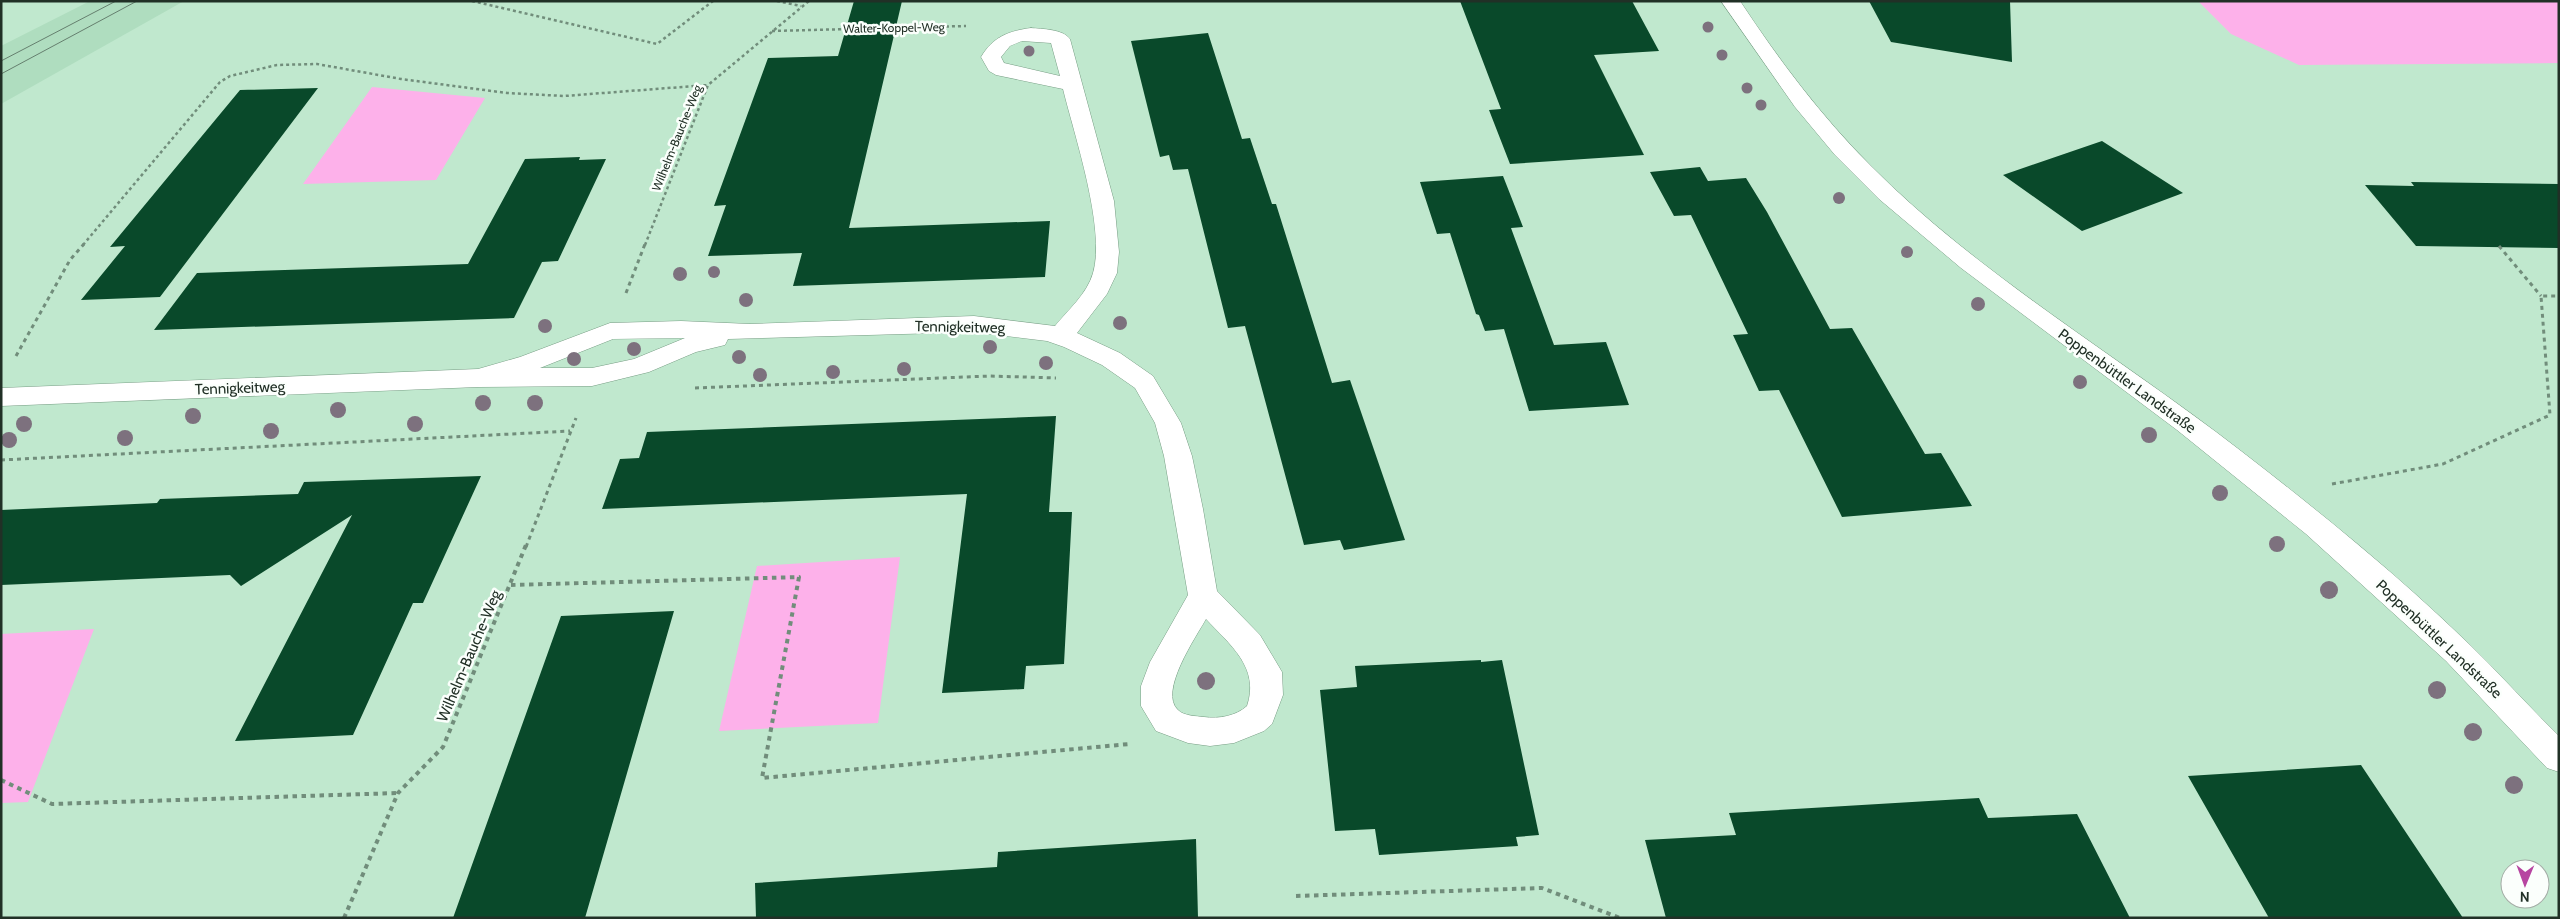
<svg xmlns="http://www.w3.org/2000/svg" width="2560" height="919" font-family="Cabin,sans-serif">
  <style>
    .built { fill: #afddbf }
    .green { fill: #fdb1ea }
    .building { fill: #09492a }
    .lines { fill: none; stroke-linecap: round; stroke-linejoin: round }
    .street-casing { stroke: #779d84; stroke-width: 1 }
    .secondary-casing { stroke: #779d84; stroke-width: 1 }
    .path-far2 { stroke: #718d7b; stroke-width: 2.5; stroke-dasharray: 3 3; stroke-linecap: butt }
    .path-far1 { stroke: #718d7b; stroke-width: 3; stroke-dasharray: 4 4; stroke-linecap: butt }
    .path { stroke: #718d7b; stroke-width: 4; stroke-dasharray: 4.5 4.5; stroke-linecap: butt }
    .street { fill: #fff; fill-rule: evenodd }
    .secondary { fill: #fff; fill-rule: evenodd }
    .tram { stroke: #657f6e; stroke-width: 1 }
    .tree { fill: #7d717e }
    .labels { text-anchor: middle; stroke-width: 5; stroke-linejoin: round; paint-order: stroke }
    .far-street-label { font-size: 12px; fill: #213026; stroke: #fbfffc }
    .street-label { font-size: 15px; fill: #213026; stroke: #fbfffc }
  </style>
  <rect width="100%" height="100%" fill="#c0e8ce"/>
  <path class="built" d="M90,1H184L1,104V46Z"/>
  <path class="green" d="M2198,1H2559V63L2299,65L2231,34Z
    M372,87L485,98L436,180L303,184Z
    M900,557L878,723L719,731L757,566Z
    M94,629L28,802L1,803V634Z"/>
  <path class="building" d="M854,1H902L849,228L1050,221L1045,277L793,286L802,253L708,256L726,205L714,206L768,58L838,56Z
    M1460,1H1632L1659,51L1594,55L1644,155L1510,164L1489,110L1501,109Z
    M1869,1H2010L2012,62L1891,42Z
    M1208,33L1242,139L1250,138L1272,204H1276L1332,383L1350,380L1405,540L1344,550L1340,540L1304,545L1245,326L1228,328L1188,169L1173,170L1169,155L1160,157L1131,41Z
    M318,88L160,297L81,300L125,246L110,247L240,90Z
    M2102,141L2183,193L2082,231L2003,175Z
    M580,157L579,160L606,159L558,261L542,262L514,318L154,330L197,273L468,264L525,159Z
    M1700,167L1708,181L1746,178L1767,212L1830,329L1852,328L1925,454L1941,453L1972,506L1842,517L1779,390L1759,391L1733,335L1748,334L1691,215L1674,216L1650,172Z
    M1503,176L1523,227L1511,228L1554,345L1606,342L1629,405L1529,411L1504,329L1485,331L1479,315L1476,314L1450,233L1437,234L1420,182Z
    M2411,182L2559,184V248L2416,246L2365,185L2414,186Z
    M1056,416L1049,512H1072L1064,664L1026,666L1024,689L942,693L967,494L602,509L620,459L639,458L647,432Z
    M481,476L423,603H413L353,735L235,741L352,515L241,586L230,575L1,585V510L157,503L160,499L298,494L304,482Z
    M674,611L585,918H453L561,616Z
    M1481,660V662L1502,660L1539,835L1516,837L1518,846L1379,855L1375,829L1335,831L1320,690L1357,687L1355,666Z
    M2361,765L2463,918H2269L2188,776Z
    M1979,798L1988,818L2077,814L2130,918H1666L1645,840L1736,835L1729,813Z
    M1196,839L1198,918H756L755,883L997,867L998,852Z"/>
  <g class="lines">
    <g class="street-casing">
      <path id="street" d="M1031,28C1042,29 1063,29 1070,39L1114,201L1119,252L1117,273L1107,294L1077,333L1120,353L1153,376L1181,423L1192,456L1203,509L1217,591L1260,635L1282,672L1283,695L1272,724L1264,731L1234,743L1210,746L1188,743L1156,731L1141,706V686L1150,662L1188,595L1164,456L1155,423L1135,388L1102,365L1064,347L1047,341L974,332L728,339L725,345L696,352L649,372L592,386L478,387L1,406V388L478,369L520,357L610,323L681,321L750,324L974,316L1055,326C1068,310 1087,294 1093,273C1106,229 1074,134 1063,89L996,75L989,71L981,57C993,37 1008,31 1031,28ZM1022,41L1051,43L1060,76L1004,63L1001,57L1010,46ZM685,338L634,359L592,368H540L613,339ZM1206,619C1230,645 1260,667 1247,706C1236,716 1219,719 1204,717C1196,716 1184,716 1178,710C1158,692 1196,637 1206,619Z"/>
    </g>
    <g class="secondary-casing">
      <path id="secondary" d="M1721,1H1740C1779,60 1821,116 1871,166C1978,274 2120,357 2241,451C2320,512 2398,575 2470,645C2500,674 2528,706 2559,736V772L2547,768L2446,661L2306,534L2177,430L1961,268L1879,199L1835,155L1795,107Z"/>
    </g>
    <path class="path-far2" d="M472,1L657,44L713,1
      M777,1L801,6
      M772,31L966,26
      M83,245L220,82L230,76L277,65L317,64L401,79L507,93L564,96L708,85
      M645,245L708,85L809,1"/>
    <path class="path-far1" d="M2499,246L2541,296
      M626,293L645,244
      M16,356L70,260L84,244
      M695,388L990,376L1056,378
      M1,460L570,431
      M2332,484L2443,464L2550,415L2541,296H2559
      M526,547L576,418"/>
    <path class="path" d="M511,585L799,577L762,778L1129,744
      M1,780L52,804L398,793
      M1296,896L1542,888L1620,918
      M344,918L398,793L443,747L526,545"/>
    <use href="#street" class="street"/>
    <use href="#secondary" class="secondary"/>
    <path class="tram" d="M1,61L116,1
      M1,74L137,1"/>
  </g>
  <g class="tree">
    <circle cx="1708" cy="27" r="5.5"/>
    <circle cx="1029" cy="51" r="5.5"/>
    <circle cx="1722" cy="55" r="5.5"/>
    <circle cx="1747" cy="88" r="5.5"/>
    <circle cx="1761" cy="105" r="5.5"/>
    <circle cx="1839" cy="198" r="6"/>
    <circle cx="1907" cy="252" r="6"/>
    <circle cx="714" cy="272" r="6"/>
    <circle cx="680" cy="274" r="7"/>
    <circle cx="746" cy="300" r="7"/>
    <circle cx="1978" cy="304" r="7"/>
    <circle cx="1120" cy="323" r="7"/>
    <circle cx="545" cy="326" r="7"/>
    <circle cx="990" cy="347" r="7"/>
    <circle cx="634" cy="349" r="7"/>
    <circle cx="739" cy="357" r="7"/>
    <circle cx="574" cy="359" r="7"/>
    <circle cx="1046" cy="363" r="7"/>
    <circle cx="904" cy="369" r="7"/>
    <circle cx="833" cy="372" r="7"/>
    <circle cx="760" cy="375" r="7"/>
    <circle cx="2080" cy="382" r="7"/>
    <circle cx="483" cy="403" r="8"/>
    <circle cx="535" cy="403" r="8"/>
    <circle cx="338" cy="410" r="8"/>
    <circle cx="193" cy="416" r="8"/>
    <circle cx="24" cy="424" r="8"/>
    <circle cx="415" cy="424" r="8"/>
    <circle cx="271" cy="431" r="8"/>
    <circle cx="2149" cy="435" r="8"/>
    <circle cx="125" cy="438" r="8"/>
    <circle cx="9" cy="440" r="8"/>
    <circle cx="2220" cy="493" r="8"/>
    <circle cx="2277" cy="544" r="8"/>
    <circle cx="2329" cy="590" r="9"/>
    <circle cx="1206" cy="681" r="9"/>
    <circle cx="2437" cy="690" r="9"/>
    <circle cx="2473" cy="732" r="9"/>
    <circle cx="2514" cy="785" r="9"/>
  </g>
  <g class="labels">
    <g class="far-street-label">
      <text transform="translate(894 28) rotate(-1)" y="4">Walter-Koppel-Weg</text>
      <text transform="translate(677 138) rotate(-68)" y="4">Wilhelm-Bauche-Weg</text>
    </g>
    <g class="street-label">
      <text transform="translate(960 327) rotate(1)" y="5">Tennigkeitweg</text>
      <text transform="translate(2127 381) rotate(36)" y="5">Poppenbüttler Landstraße</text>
      <text transform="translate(240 388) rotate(-2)" y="5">Tennigkeitweg</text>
      <text transform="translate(2439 639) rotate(43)" y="5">Poppenbüttler Landstraße</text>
      <text transform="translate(469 656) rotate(-67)" y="5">Wilhelm-Bauche-Weg</text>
    </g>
  </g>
  <rect width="2560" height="919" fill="none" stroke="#213026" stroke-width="5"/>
  <g transform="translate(2525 884) rotate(181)"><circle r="24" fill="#fbfffc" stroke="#a4aca6"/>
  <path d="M0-4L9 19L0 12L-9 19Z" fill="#b745a1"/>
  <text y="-8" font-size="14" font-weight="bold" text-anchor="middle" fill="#213026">N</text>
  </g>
</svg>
